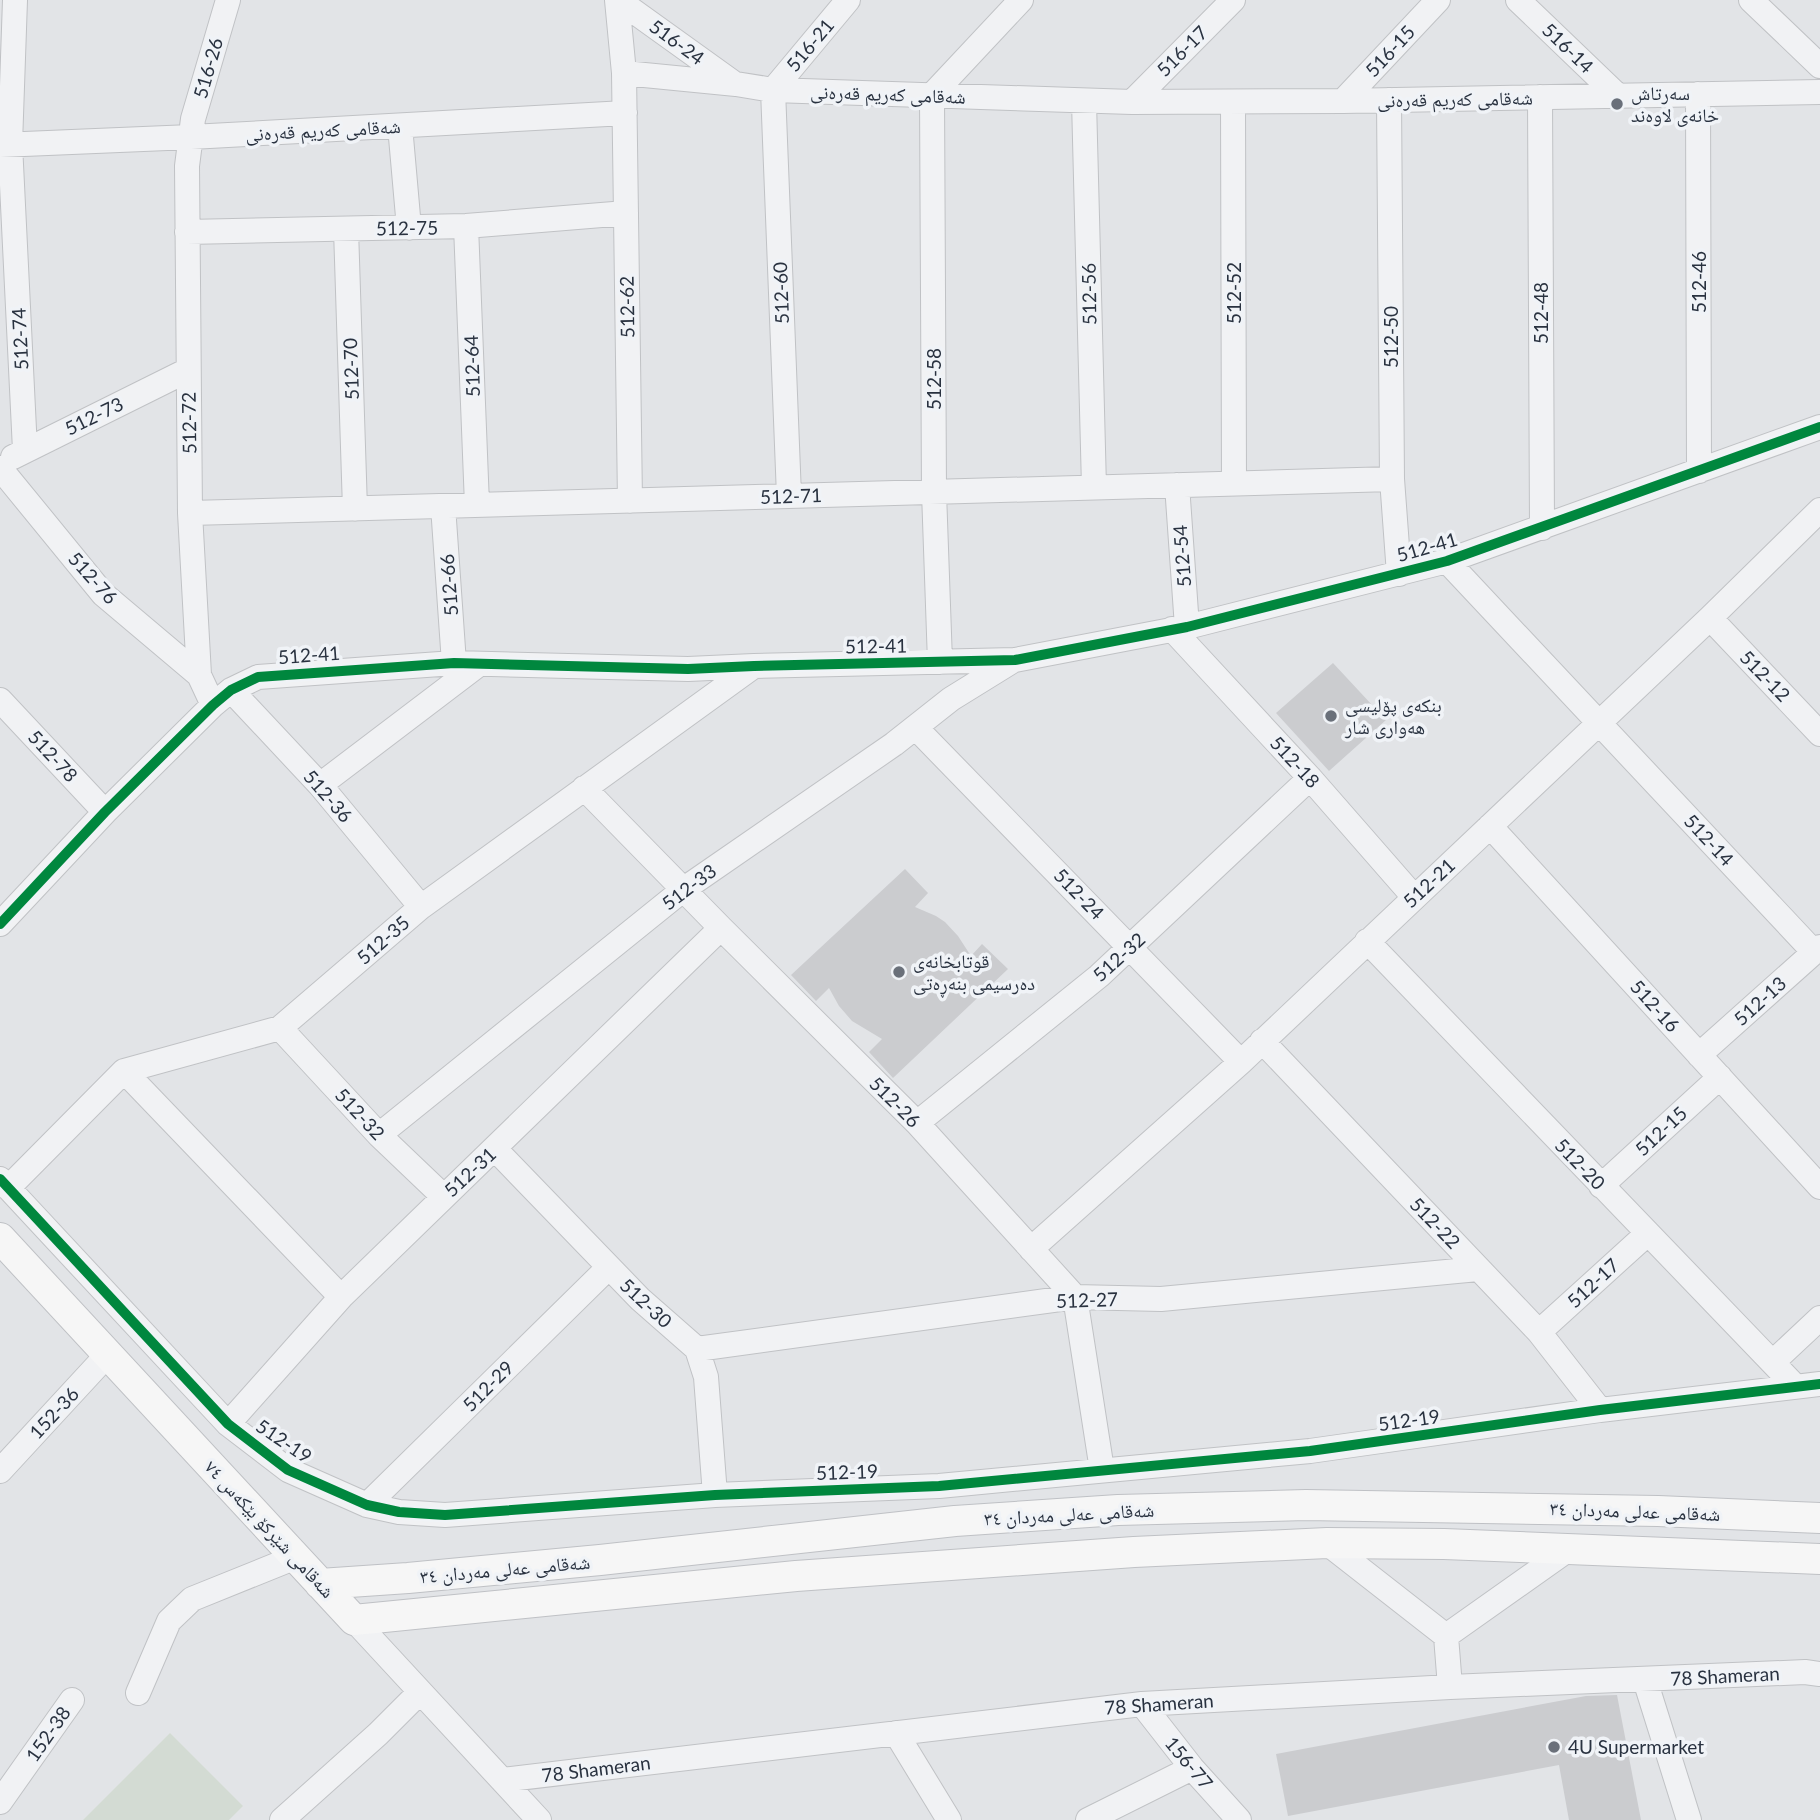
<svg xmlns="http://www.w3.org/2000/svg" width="1820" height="1820" font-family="Lato,'Noto Naskh Arabic',sans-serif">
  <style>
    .green { fill: #d3dbd3 }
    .building { fill: #cbcccf }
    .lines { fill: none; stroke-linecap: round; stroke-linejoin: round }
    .minor-casing { stroke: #c0c2c5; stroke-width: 26 }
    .major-casing { stroke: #bfc1c5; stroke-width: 32 }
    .minor { stroke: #f1f2f4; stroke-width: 24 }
    .major { stroke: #f6f6f6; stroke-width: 30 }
    .cycleway-casing { stroke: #f0f3f7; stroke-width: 15 }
    .cycleway { stroke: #00873e; stroke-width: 10 }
    .poi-dot { fill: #6a707a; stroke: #f0f3f7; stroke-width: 2.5 }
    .labels { text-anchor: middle; stroke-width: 7; stroke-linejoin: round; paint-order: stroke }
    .street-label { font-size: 19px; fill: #293240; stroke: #f0f3f7 }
    .poi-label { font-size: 19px; fill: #293240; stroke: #f0f3f7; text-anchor: start }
  </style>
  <rect width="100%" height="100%" fill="#e2e4e7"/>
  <path class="green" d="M170,1733L243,1806L229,1820H83Z"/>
  <path class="building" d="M1333,663L1386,720L1329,771L1276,713Z
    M905,869L928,893L915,907L936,916L945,922L958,936L971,956L982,944L1008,969L893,1078L869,1052L882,1039L852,1021L839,1006L829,988L816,1001L791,975Z
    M1617,1695L1641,1820H1569L1559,1765L1288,1816L1276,1754L1586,1696Z"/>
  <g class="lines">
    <g class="minor-casing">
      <path id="minor" d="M15,0L10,144L25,450
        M617,0L624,73L630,501
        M618,0L735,84
        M1518,0L1618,96
        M1751,0L1820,66
        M624,73L736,84L773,90L1132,102L1343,101L1820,92
        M1698,94L1699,471
        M1540,97L1542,528
        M1389,100L1392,479L1399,574
        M1084,101L1094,487
        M1343,101L1438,0
        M1132,102L1233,0
        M1233,102L1234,483
        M400,126L409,228
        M0,145L191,137L625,113
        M466,226L477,505
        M346,229L355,509
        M187,232L466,226L626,213
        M13,457L188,370
        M0,468L103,594L199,675
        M1177,485L1187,627
        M789,496L773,90L848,0
        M443,506L454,663
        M190,513L1392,479
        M1447,561L1814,952
        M1710,618L1820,734
        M1172,629L1310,778L1414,897
        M940,662L934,492L932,95L1021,0
        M231,690L320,785L421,907
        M0,700L105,812
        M213,705L199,675L190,513L187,166L193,119L228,0
        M916,728L1241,1062
        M320,785L478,665
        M584,788L721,928L917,1123L1075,1297L1102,1470
        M1490,826L1820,1187
        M0,924L105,812L213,705L231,690L258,677L454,663L688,669L754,666L1015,660L1187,627L1447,561L1820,427
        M1367,941L1795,1386
        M280,1028L379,1135L444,1197
        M1262,1041L1539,1332L1600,1410
        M1699,1055L1820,947
        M124,1071L341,1297
        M917,1123L1099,976L1310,778
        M379,1135L684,889L894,744L951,699L1014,660
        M495,1149L640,1299L697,1349L706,1377L715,1495
        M0,1179L228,1424L288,1470L367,1505L399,1512L445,1515L715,1495L939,1486L1310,1451L1600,1410L1820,1384
        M1601,1186L1720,1077
        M8,1188L124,1071L280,1028L421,907L754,666
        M1031,1249L1241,1062L1710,618L1820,510
        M1539,1332L1647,1234
        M697,1349L1075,1297L1161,1299L1478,1269
        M1773,1362L1820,1318
        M228,1424L341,1297L721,928
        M0,1471L108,1354
        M367,1505L609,1267
        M1327,1543L1446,1636L1450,1687
        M354,1620L539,1820
        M1446,1636L1569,1549
        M1645,1680L1689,1820
        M138,1693L169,1621L192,1599L296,1557
        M1142,1704L1192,1768L1239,1820
        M896,1733L949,1820
        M502,1780L1142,1704L1450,1687L1805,1672L1820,1674
        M0,1802L72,1700
        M282,1820L378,1734L420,1692
        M1088,1820L1192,1768"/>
    </g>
    <g class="major-casing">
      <path id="major" d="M0,1238L354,1620L796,1576L1134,1552L1327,1543L1444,1544L1820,1559
        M320,1584L408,1578L600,1560L955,1521L1118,1510L1306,1505L1658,1511L1820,1518"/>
    </g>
    <use href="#minor" class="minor"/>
    <use href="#major" class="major"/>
    <g class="cycleway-casing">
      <path id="cycleway" d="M0,924L105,812L213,705L231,690L258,677L454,663L688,669L754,666L1015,660L1187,627L1447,561L1820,427
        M0,1179L228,1424L288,1470L367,1505L399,1512L445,1515L715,1495L939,1486L1310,1451L1600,1410L1820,1384"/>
    </g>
    <use href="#cycleway" class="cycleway"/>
  </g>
  <g class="poi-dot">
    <circle cx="1617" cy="104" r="7"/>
    <circle cx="1331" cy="716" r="7"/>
    <circle cx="899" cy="972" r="7"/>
    <circle cx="1554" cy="1747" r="7"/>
  </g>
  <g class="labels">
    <g class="street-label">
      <text transform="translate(677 42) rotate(36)" y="7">516-24</text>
      <text transform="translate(810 45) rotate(-50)" y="7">516-21</text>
      <text transform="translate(1568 48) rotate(44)" y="7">516-14</text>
      <text transform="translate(1182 51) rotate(-45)" y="7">516-17</text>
      <text transform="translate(1390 51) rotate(-47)" y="7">516-15</text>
      <text transform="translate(208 68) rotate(-74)" y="7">516-26</text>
      <text transform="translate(888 94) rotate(2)" y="7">شەقامی کەریم قەرەنی</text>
      <text transform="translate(1455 99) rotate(-1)" y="7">شەقامی کەریم قەرەنی</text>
      <text transform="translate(323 130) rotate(-3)" y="7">شەقامی کەریم قەرەنی</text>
      <text transform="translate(407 228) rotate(-1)" y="7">512-75</text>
      <text transform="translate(1699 282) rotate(-90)" y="7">512-46</text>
      <text transform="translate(781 293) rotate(-92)" y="7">512-60</text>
      <text transform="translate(1234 293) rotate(-90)" y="7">512-52</text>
      <text transform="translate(1089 294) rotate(-91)" y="7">512-56</text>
      <text transform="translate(627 307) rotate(-91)" y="7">512-62</text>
      <text transform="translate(1541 313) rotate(-90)" y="7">512-48</text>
      <text transform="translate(1391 337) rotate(-90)" y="7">512-50</text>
      <text transform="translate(20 339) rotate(-93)" y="7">512-74</text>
      <text transform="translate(472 366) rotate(-92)" y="7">512-64</text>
      <text transform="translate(351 369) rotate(-92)" y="7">512-70</text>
      <text transform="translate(934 379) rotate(-90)" y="7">512-58</text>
      <text transform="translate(94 416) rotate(-26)" y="7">512-73</text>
      <text transform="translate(189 423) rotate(-91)" y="7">512-72</text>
      <text transform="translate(791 496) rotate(-2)" y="7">512-71</text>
      <text transform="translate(1427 547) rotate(-16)" y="7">512-41</text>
      <text transform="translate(1182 556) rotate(-94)" y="7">512-54</text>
      <text transform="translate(93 578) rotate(48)" y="7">512-76</text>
      <text transform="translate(449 585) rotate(-94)" y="7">512-66</text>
      <text transform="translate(876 646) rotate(-1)" y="7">512-41</text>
      <text transform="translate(309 655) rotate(-4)" y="7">512-41</text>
      <text transform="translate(1765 676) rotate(46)" y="7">512-12</text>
      <text transform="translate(53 756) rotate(47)" y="7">512-78</text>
      <text transform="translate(1295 762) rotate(47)" y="7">512-18</text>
      <text transform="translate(328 796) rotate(49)" y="7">512-36</text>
      <text transform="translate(1709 840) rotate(47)" y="7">512-14</text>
      <text transform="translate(1429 883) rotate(-43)" y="7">512-21</text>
      <text transform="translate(689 887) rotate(-37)" y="7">512-33</text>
      <text transform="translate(1079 894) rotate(46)" y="7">512-24</text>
      <text transform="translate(383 940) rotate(-41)" y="7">512-35</text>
      <text transform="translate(1119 957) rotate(-42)" y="7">512-32</text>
      <text transform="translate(1760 1001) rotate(-42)" y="7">512-13</text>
      <text transform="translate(1655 1006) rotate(48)" y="7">512-16</text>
      <text transform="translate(895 1102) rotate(45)" y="7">512-26</text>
      <text transform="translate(360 1114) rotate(47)" y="7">512-32</text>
      <text transform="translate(1661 1131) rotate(-43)" y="7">512-15</text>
      <text transform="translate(1580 1164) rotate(46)" y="7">512-20</text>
      <text transform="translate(470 1172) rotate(-43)" y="7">512-31</text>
      <text transform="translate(1435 1223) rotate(46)" y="7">512-22</text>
      <text transform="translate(1593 1283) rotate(-43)" y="7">512-17</text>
      <text transform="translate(1087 1300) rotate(-2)" y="7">512-27</text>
      <text transform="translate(646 1303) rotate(43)" y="7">512-30</text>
      <text transform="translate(488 1386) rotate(-45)" y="7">512-29</text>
      <text transform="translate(54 1413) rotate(-47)" y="7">152-36</text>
      <text transform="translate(1409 1420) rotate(-8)" y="7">512-19</text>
      <text transform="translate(284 1441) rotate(34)" y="7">512-19</text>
      <text transform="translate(847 1472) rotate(-2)" y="7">512-19</text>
      <text transform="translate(1635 1511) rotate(2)" y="7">شەقامی عەلی مەردان ٣٤</text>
      <text transform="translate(1069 1514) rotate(-3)" y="7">شەقامی عەلی مەردان ٣٤</text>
      <text transform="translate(270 1529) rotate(47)" y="7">شەقامی شێرکۆ بێکەس ٧٤</text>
      <text transform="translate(505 1569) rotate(-5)" y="7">شەقامی عەلی مەردان ٣٤</text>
      <text transform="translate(1725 1676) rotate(-3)" y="7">78 Shameran</text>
      <text transform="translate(1159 1704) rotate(-4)" y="7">78 Shameran</text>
      <text transform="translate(48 1734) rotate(-55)" y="7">152-38</text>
      <text transform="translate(1189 1763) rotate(50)" y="7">156-77</text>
      <text transform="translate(596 1769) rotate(-7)" y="7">78 Shameran</text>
    </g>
    <g class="poi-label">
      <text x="1631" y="100">سەرتاش<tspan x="1631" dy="22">خانەی لاوەند</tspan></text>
      <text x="1345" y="712">بنکەی پۆلیسی<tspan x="1345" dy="22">هەواری شار</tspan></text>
      <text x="913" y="968">قوتابخانەی<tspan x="913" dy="22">دەرسیمی بنەڕەتی</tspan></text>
      <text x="1568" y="1754">4U Supermarket</text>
    </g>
  </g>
</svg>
